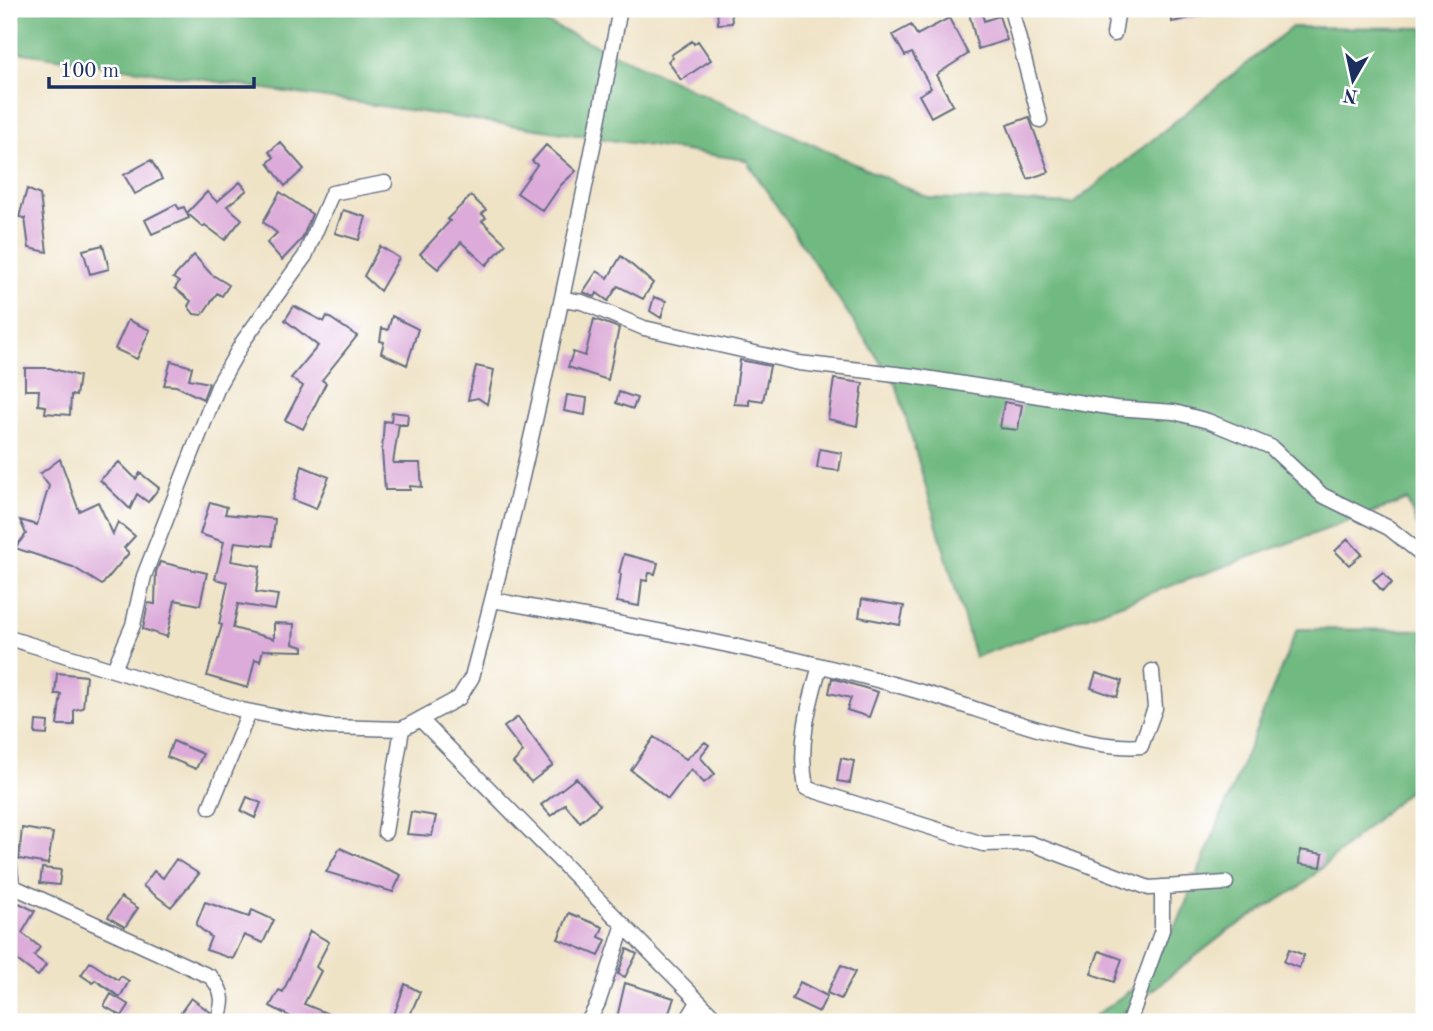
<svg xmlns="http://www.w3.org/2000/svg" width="1433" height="1031" font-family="'Old Standard TT',serif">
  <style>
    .forest { fill: #6fb980; stroke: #45746f; stroke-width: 2 }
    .building { fill: #dcabd9 }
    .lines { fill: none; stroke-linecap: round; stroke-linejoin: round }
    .minor-casing { stroke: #656e82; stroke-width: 17 }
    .minor { stroke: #fff; stroke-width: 14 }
  </style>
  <rect width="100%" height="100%" fill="#fff"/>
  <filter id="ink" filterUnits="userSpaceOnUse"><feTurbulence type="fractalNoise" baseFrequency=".0143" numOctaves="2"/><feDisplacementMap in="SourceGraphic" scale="14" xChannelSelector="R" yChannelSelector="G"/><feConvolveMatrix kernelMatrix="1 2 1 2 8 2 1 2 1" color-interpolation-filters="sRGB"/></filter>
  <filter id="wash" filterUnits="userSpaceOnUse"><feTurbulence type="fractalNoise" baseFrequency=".00686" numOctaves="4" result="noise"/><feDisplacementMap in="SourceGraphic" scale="28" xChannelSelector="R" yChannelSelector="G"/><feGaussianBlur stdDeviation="1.57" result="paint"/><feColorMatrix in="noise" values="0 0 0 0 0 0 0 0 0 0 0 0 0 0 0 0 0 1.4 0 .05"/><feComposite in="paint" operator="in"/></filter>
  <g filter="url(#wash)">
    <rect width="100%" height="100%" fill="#efe3c6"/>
    <path class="forest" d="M9,9H517L929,198L1073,204L1292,27L1424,28V542L1407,500L975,657L897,387L746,160L9,51Z
      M1297,629L1424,630V777L1300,887L1228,931L1111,1022H1086L1135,987L1179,920Z"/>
    <g id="blocks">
      <path class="building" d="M717,9H731L732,23L718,24Z
        M968,9H981L984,21L999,16L1007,40L978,49Z
        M1171,9H1209L1210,14L1172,22Z
        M949,18L968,54L936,75L953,105L931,117L919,95L931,88L912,53L905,56L893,35L911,25L917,35Z
        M692,41L694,44L698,41L711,60L681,80L668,61L673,58L671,55Z
        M1029,117L1049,172L1028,179L1007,125Z
        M280,142L304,169L285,186L268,163L274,157L269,152Z
        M546,145L576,171L561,185L543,211L517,193L537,165L532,161Z
        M151,160L162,179L135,194L124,175Z
        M240,182L247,190L227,206L242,219L225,240L205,225L203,227L187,213L207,192L217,202Z
        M27,189L40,195L47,252L29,248L25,218L19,217Z
        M280,192L312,214L302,239L282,260L267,243L277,233L263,222Z
        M471,196L486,210L482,214L486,218L482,221L506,244L486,265L461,242L438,269L420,254L450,221L447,219Z
        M176,204L179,209L184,207L189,218L152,234L145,220Z
        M343,210L366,217L359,240L335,233Z
        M103,245L109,269L90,274L83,250Z
        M380,246L399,258L380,291L364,276Z
        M194,255L211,274L229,285L222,296L217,293L202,315L194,314L188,306L191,301L175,288L179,282L173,278Z
        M621,256L653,283L643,299L618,286L608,301L597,293L595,297L583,292L597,271L608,278Z
        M654,297L666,301L661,318L650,311Z
        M294,306L324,322L327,316L357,336L322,380L326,383L303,429L285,420L303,386L291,378L318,346L285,320Z
        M392,316L418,329L407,365L381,353L384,342L380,341L382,328L388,330Z
        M594,319L619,328L608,380L568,367L573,352L585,356Z
        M128,320L150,330L137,359L115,349Z
        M740,360L770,366L763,401L749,399V405L734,404Z
        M171,361L192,367L189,379L209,383L203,399L176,386L164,385Z
        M476,366L494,370L487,404L478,398L468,400Z
        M25,368H50L79,376L76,396L71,395L70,415L45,413L46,406L38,405L39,390H25Z
        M834,379L863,383L857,426L828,419Z
        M619,392L637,398L633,409L616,403Z
        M567,395L587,398L585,415L564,411Z
        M1004,402L1022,405L1018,430L1000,428Z
        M392,412L408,414L407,425L393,423L399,424L393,463H420L422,487L410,486V490H385L382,451L384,421L391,422Z
        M820,449L842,453L839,471L817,468Z
        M60,459L79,511L98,502L113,534L118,522L135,536L124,548L129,553L102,585L73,567L15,548L26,534L20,520L37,525L49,486L40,474Z
        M119,462L136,479L140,473L159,488L148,502L137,494L130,509L100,480Z
        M302,466L329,477L316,509L293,500Z
        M210,502L227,507L225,514L275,519L272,546L235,542L231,561L260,566L256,592L278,595L275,610L238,604L233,628L274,639V623L294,624L293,644L303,647V651L263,650L260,661L255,659L248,688L207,676L222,625L219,624L228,582L215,579L224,542L200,534Z
        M1348,539L1362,554L1349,565L1335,551Z
        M624,554L658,563L655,574L649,573L647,581L642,580L639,606L617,602L621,574L619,573Z
        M160,562L207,573L200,605L175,600L167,637L143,629L148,603L155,604L156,572Z
        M1383,572L1392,583L1382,591L1373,580Z
        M862,599L904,606L900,625L859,617Z
        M57,673L86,676L83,708L74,710V725H57L61,694H55Z
        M1096,673L1122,681L1117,697L1091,688Z
        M832,678L878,692L869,717L847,710L851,698L829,693Z
        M518,717L553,765L531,782L513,763L523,752L504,727Z
        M36,721L48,722L47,735L35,734Z
        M654,737L686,759L705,742L709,745L700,757L715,774L704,783L691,769L668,799L631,770Z
        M173,741L203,754L196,769L167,757Z
        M841,758L854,761L850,783L837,781Z
        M576,778L600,805L580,822L565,804L551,816L541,805Z
        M247,797L261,803L255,818L241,811Z
        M411,812L436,816L432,836L407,834Z
        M22,828L53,833L48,864L19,859Z
        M340,848L401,875L393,892L326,872Z
        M1300,850L1323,854L1321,867L1299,864Z
        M176,859L199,874L171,907L143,886L154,871L163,878Z
        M42,868L61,870L59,885L40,883Z
        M121,897L138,908L125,927L108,917Z
        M205,902L249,917L252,910L274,920L263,943L244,935L233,959L206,950L211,937L196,925Z
        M19,903L35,911L22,933L40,947L34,956L46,965L38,976L9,954V947L15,939L9,935V909L14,912Z
        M569,913L603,927L599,937L606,940L599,956L558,939Z
        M310,931L329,942L316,967L321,971L304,1004L348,1022H300L270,1006L279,990L283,992Z
        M627,949L637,954L625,977L618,974Z
        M1289,949L1304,955L1299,968L1284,962Z
        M1099,951L1122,959L1114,982L1091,974Z
        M90,962L118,980L121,976L129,981L120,997L95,980L93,983L81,975Z
        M841,965L855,972L841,999L827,993Z
        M800,982L827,996L819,1012L792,999Z
        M625,983L674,998L666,1022H616Z
        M405,984L420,992L407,1022H402L393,1018Z
        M111,994L129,1005L122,1016L104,1006Z
        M191,998L210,1012L208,1022H185L188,1017L181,1012Z"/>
    </g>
  </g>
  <g filter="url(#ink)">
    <use href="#blocks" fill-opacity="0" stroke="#656e82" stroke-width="2"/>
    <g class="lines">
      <g class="minor-casing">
        <path id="minor" d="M1011,9L1040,120
          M1114,34L1118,9
          M563,299L582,302L644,328L799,363L913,376L1115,408L1174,412L1208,421L1271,447L1322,495L1389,528L1424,556
          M493,600C634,626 776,651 914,690C978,707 1078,751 1141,746L1155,708L1152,671
          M9,638L242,710L328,727L402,729L459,698L472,677C531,456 577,233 620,9
          M820,666C808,707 798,746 806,788L983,844L1030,843L1149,888L1226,883
          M114,669L133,625L144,576L219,384L244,340L305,256L332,193L385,183
          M420,719L719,1022
          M210,807L249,712
          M385,832L402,729
          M9,860L12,886L211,977C225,993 224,1003 217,1022
          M588,1022L598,1003L623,927
          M686,1022L698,1002
          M1129,1022L1162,930V887"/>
      </g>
      <use href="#minor" class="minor"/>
    </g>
  </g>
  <rect width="1433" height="1031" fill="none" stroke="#fff" stroke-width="35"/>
  <g transform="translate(1353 80) rotate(189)" stroke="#ffffff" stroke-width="5" paint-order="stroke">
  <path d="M0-5L12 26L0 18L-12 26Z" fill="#1b2f5e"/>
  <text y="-10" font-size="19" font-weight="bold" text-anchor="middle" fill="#1b2f5e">N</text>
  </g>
  <path d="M49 77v10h205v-10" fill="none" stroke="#1b2f5e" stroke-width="3.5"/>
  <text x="60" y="77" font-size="21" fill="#1b2f5e" stroke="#ffffff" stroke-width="5" paint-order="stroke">100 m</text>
</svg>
